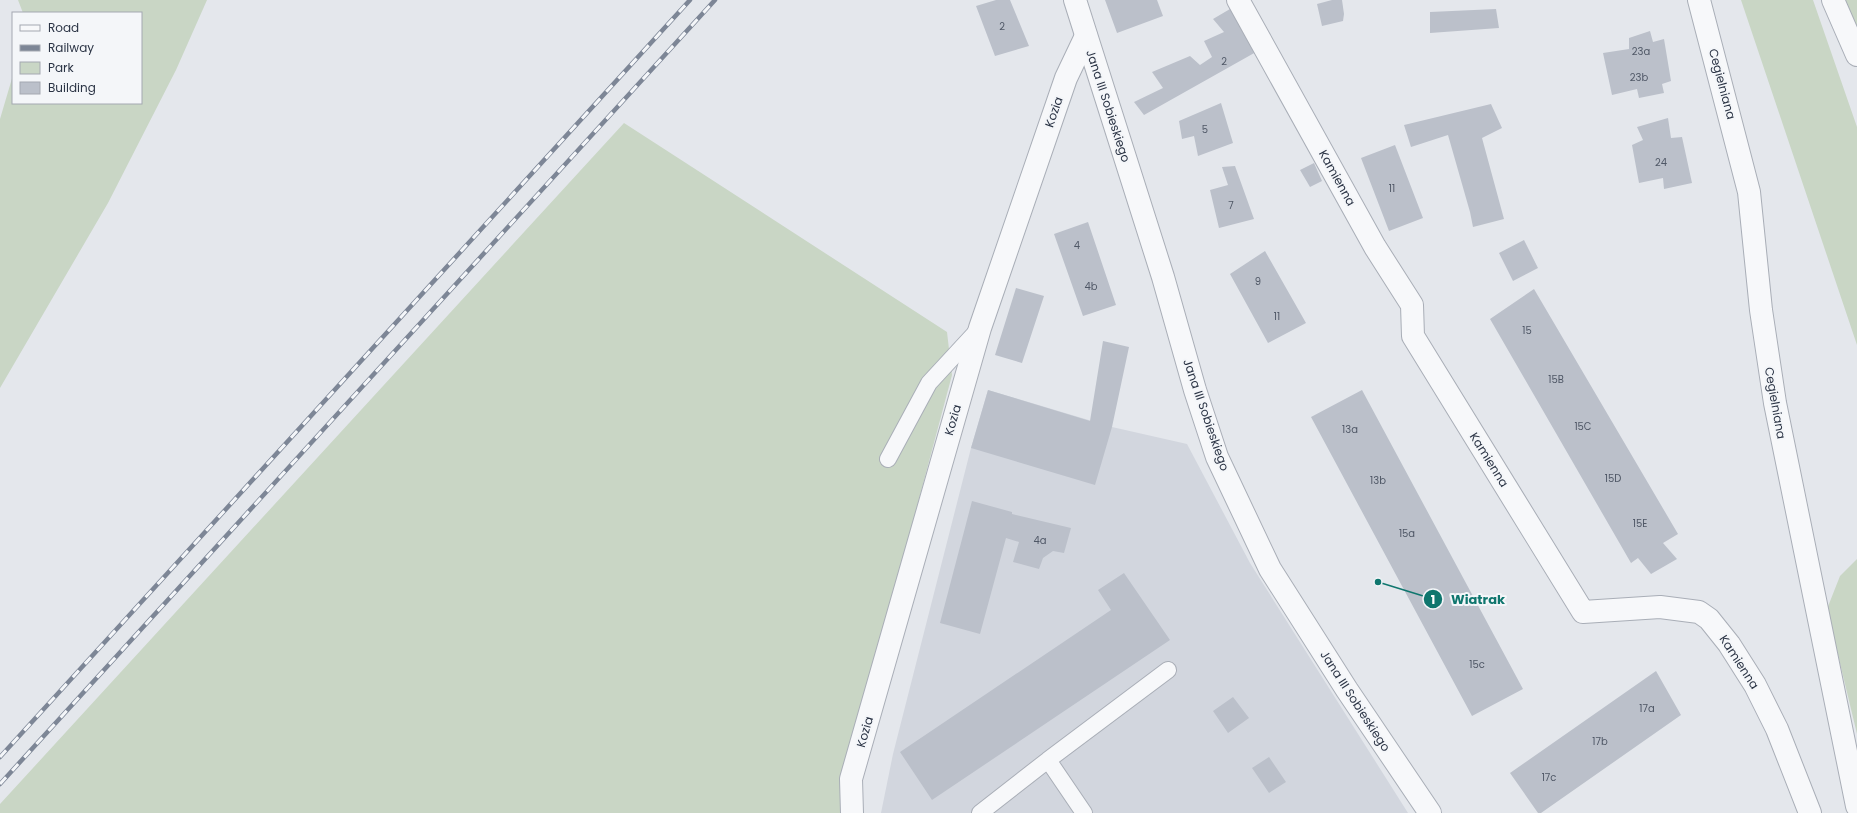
<svg xmlns="http://www.w3.org/2000/svg" width="1857" height="813" font-family="Poppins,sans-serif">
  <style>
    .built { fill: #d2d6de }
    .green { fill: #c9d6c5 }
    .building { fill: #bbc0ca }
    .lines { fill: none; stroke-linecap: round; stroke-linejoin: round }
    .service-casing { stroke: #a9aeb7; stroke-width: 18 }
    .minor-casing { stroke: #a9aeb7; stroke-width: 24 }
    .tertiary-casing { stroke: #a9aeb7; stroke-width: 24 }
    .service { stroke: #f7f8fa; stroke-width: 16 }
    .minor { stroke: #f7f8fa; stroke-width: 22 }
    .tertiary { stroke: #f7f8fa; stroke-width: 22 }
    .rail-casing { stroke: #7d8696; stroke-width: 4.5 }
    .rail { stroke: #f4f6f9; stroke-width: 3; stroke-dasharray: 9; stroke-linecap: butt }
    .labels { text-anchor: middle; stroke-width: 4; stroke-linejoin: round; paint-order: stroke }
    .number-label { font-size: 10px; fill: #4f5766 }
    .street-label { font-size: 12px; fill: #2b3445; stroke: #f4f6f9 }
    .leader { fill: none; stroke: #0f766e; stroke-width: 1.5 }
    .callout-dot { fill: #0f766e; stroke: #f4f6f9; stroke-width: 1.5 }
    .mark-label { font-size: 12px; text-anchor: middle; font-weight: bold; fill: #fff }
    .callout-label { font-size: 13px; text-anchor: middle; font-weight: bold; fill: #0f766e; stroke: #f4f6f9; stroke-width: 4; stroke-linejoin: round; paint-order: stroke }
  </style>
  <rect width="100%" height="100%" fill="#e4e7ec"/>
  <path class="built" d="M988,390L1112,427L1187,444L1250,563L1408,813H881L893,754L971,448Z"/>
  <path class="green" d="M18,0H207L176,70L108,203L0,388V119L13,75V103H141V13H23Z
    M1741,0H1813L1857,127V345Z
    M1845,0H1857V28Z
    M624,123L947,332L952,375L843,785V813H0V804Z
    M1857,559V734L1827,609L1840,576Z"/>
  <path class="building" d="M996,0H1010L1029,46L995,56L976,6Z
    M1105,0H1157L1163,16L1117,33Z
    M1332,0H1342L1344,14L1343,21L1322,26L1317,4Z
    M1230,9L1256,52L1144,115L1134,102L1163,88L1152,72L1190,56L1200,65L1212,57L1204,41L1224,32L1213,19Z
    M1496,9L1499,28L1430,33V12Z
    M1650,31L1653,42L1664,39L1671,81L1662,84L1664,93L1639,98L1637,89L1612,95L1603,53L1629,49V38Z
    M1221,103L1233,143L1198,156L1194,136L1182,139L1179,121Z
    M1491,104L1502,128L1482,138L1504,219L1473,227L1470,212L1448,135L1411,147L1404,125Z
    M1668,118L1671,138L1682,137L1692,183L1664,189L1663,178L1639,183L1632,145L1643,140L1637,127Z
    M1395,145L1423,218L1389,231L1361,158Z
    M1314,163L1322,181L1310,187L1300,170Z
    M1235,166L1254,219L1219,228L1210,190L1228,185L1222,167Z
    M1088,222L1116,305L1083,316L1054,234Z
    M1524,240L1538,268L1513,281L1499,253Z
    M1265,251L1306,323L1268,343L1230,274Z
    M1016,288L1044,296L1022,363L995,355Z
    M1534,289L1678,534L1663,543L1677,559L1651,574L1638,558L1631,563L1490,319Z
    M1103,341L1129,347L1112,427L1095,485L971,448L988,390L1090,421Z
    M1362,390L1523,689L1472,716L1311,417Z
    M972,501L1012,512V514L1071,528L1064,553L1053,551L1043,558L1039,569L1013,562L1019,542L1006,538L980,634L940,623Z
    M1124,573L1170,640L932,800L900,752L1111,610L1098,590Z
    M1656,671L1681,715L1541,813H1538L1510,773Z
    M1233,697L1249,718L1228,733L1213,711Z
    M1269,757L1286,782L1269,793L1252,768Z"/>
  <g class="lines">
    <g class="service-casing">
      <path id="service" d="M888,459L929,383L978,330
        M1048,760L1168,670
        M980,813L1048,760L1084,813"/>
    </g>
    <g class="minor-casing">
      <path id="minor" d="M1238,0L1375,247L1412,305L1413,336L1583,612L1660,607L1699,612L1709,619L1729,644L1755,685L1777,729L1810,813
        M1699,0L1749,192L1761,310L1775,403L1857,806
        M1833,0L1857,55
        M852,813L851,779L980,328L1066,78L1086,36"/>
    </g>
    <g class="tertiary-casing">
      <path id="tertiary" d="M1075,0L1163,277L1195,390L1217,457L1270,569L1347,690L1430,813"/>
    </g>
    <use href="#service" class="service"/>
    <use href="#minor" class="minor"/>
    <use href="#tertiary" class="tertiary"/>
    <g class="rail-casing">
      <path id="rail" d="M0,757L690,0
        M0,784L715,0"/>
    </g>
    <use href="#rail" class="rail"/>
  </g>
  <g class="labels">
    <g class="number-label">
      <text x="1002" y="30">2</text>
      <text x="1641" y="55">23a</text>
      <text x="1224" y="65">2</text>
      <text x="1639" y="81">23b</text>
      <text x="1205" y="133">5</text>
      <text x="1661" y="166">24</text>
      <text x="1392" y="192">11</text>
      <text x="1231" y="209">7</text>
      <text x="1077" y="249">4</text>
      <text x="1258" y="285">9</text>
      <text x="1091" y="290">4b</text>
      <text x="1277" y="320">11</text>
      <text x="1527" y="334">15</text>
      <text x="1556" y="383">15B</text>
      <text x="1583" y="430">15C</text>
      <text x="1350" y="433">13a</text>
      <text x="1613" y="482">15D</text>
      <text x="1378" y="484">13b</text>
      <text x="1640" y="527">15E</text>
      <text x="1407" y="537">15a</text>
      <text x="1040" y="544">4a</text>
      <text x="1477" y="668">15c</text>
      <text x="1647" y="712">17a</text>
      <text x="1600" y="745">17b</text>
      <text x="1549" y="781">17c</text>
    </g>
    <g class="street-label">
      <text transform="translate(1722 84) rotate(75)" y="4">Cegielniana</text>
      <text transform="translate(1108 106) rotate(72)" y="4">Jana III Sobieskiego</text>
      <text transform="translate(1054 112) rotate(-71)" y="4">Kozia</text>
      <text transform="translate(1337 178) rotate(61)" y="4">Kamienna</text>
      <text transform="translate(1775 403) rotate(80)" y="4">Cegielniana</text>
      <text transform="translate(1206 415) rotate(71)" y="4">Jana III Sobieskiego</text>
      <text transform="translate(953 420) rotate(-74)" y="4">Kozia</text>
      <text transform="translate(1489 460) rotate(58)" y="4">Kamienna</text>
      <text transform="translate(1739 662) rotate(57)" y="4">Kamienna</text>
      <text transform="translate(1355 701) rotate(57)" y="4">Jana III Sobieskiego</text>
      <text transform="translate(865 732) rotate(-74)" y="4">Kozia</text>
    </g>
  </g>
  <path class="leader" d="M1378 582L1433 599"/>
  <g class="callout-dot">
    <circle cx="1378" cy="582" r="4"/>
    <circle cx="1433" cy="599" r="10"/>
  </g>
  <g class="mark-label">
    <text x="1433" y="604">1</text>
  </g>
  <g class="callout-label">
    <text x="1478" y="604">Wiatrak</text>
  </g>
  <rect x="12" y="12" width="130" height="92" fill="#f4f6f9" stroke="#a4a8b1"/>
  <rect x="20" y="25" width="20" height="6" fill="#f7f8fa" stroke="#a4a8b1"/>
  <text x="48" y="32" font-size="12" fill="#2b3445">Road</text>
  <rect x="20" y="45" width="20" height="6" fill="#7d8696" stroke="#a4a8b1"/>
  <text x="48" y="52" font-size="12" fill="#2b3445">Railway</text>
  <rect x="20" y="62" width="20" height="12" fill="#c9d6c5" stroke="#a4a8b1"/>
  <text x="48" y="72" font-size="12" fill="#2b3445">Park</text>
  <rect x="20" y="82" width="20" height="12" fill="#bbc0ca" stroke="#a4a8b1"/>
  <text x="48" y="92" font-size="12" fill="#2b3445">Building</text>
</svg>
